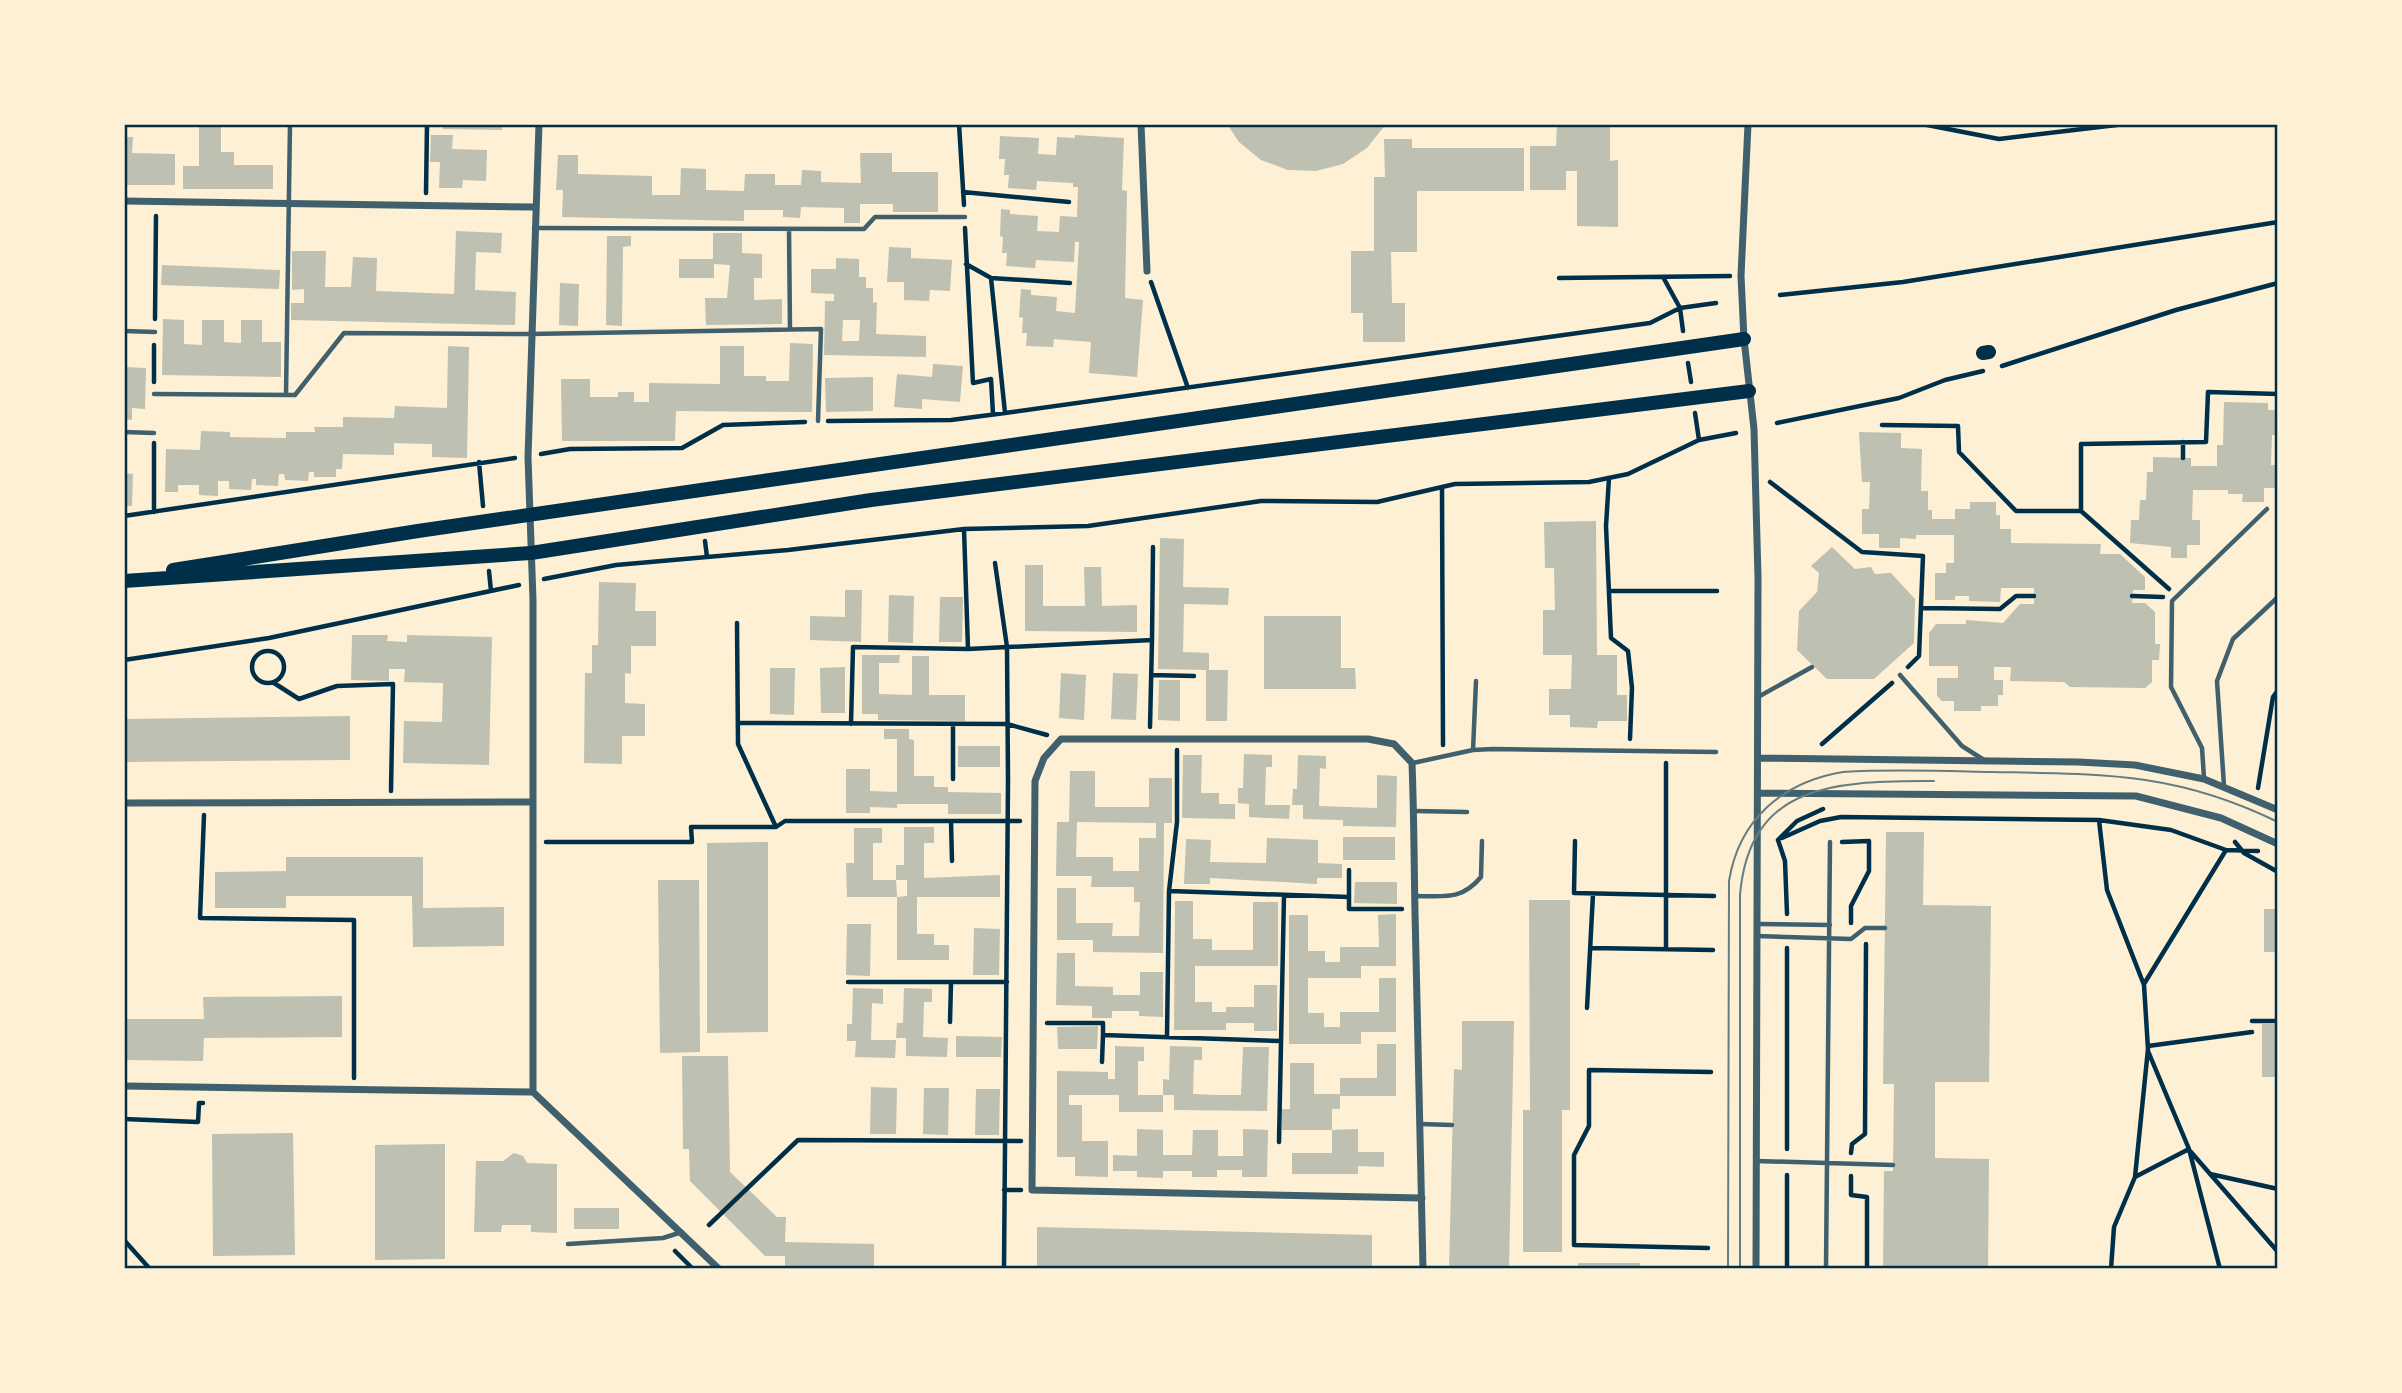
<svg xmlns="http://www.w3.org/2000/svg" width="2402" height="1393" font-family="Roboto,sans-serif">
  <style>
    .building { fill: #bec0b2; fill-rule: evenodd }
    .lines { fill: none; stroke-linecap: round; stroke-linejoin: round }
    .path { stroke: #003049; stroke-width: 4.5 }
    .service { stroke: #3f606c; stroke-width: 4.5 }
    .minor { stroke: #3f606c; stroke-width: 7 }
    .secondary { stroke: #003049; stroke-width: 14 }
    .tram { stroke: #657d81; stroke-width: 2 }
    .neatline { fill: none; stroke: #003049; stroke-width: 2.5 }
  </style>
  <rect width="100%" height="100%" fill="#fdf0d5"/>
  <path class="building" d="M443,124H502V130L443,129Z
    M1227,124H1386L1367,148L1343,164L1316,171L1288,170L1261,160L1239,142Z
    M1557,124L1610,126V161L1618,160V227L1577,226V171H1566V190H1530V146H1556Z
    M199,125H221V152H234V165H273V189H183V166H199Z
    M431,135H453L452,149L487,150L486,181L463,180L462,188H439L440,162H430Z
    M1075,135L1124,138L1122,190L1127,191L1125,298L1143,300L1137,377L1089,373L1091,342L1054,339L1053,347L1026,346L1027,333H1022L1023,318L1019,317L1021,289L1031,290V295L1057,297L1056,311L1075,313L1079,242H1075L1074,262L1036,260L1035,268L1006,266L1007,253H1002L1003,237L1000,236L1001,209L1010,210V214L1038,216L1037,231L1059,232L1060,216L1077,217L1078,187H1073V183L1037,181L1036,190L1008,188L1009,175H1004L1005,159H999L1000,136L1039,138L1038,154L1056,155L1057,137L1075,138Z
    M124,137H133L132,153L175,154V185H126Z
    M1384,139H1412V148H1524V191H1417V252H1391L1392,303H1405V342H1363V313H1351V251H1374V177H1385Z
    M860,153H892V172H938V212H893V204H860V223H844V208L801,207L800,218L783,217V210H744V221L562,217L563,190H556L558,155H578V174L652,176V195H680L681,168L706,169V190L744,191L745,174H775V185H801L802,170L821,171V182L861,183Z
    M456,231L502,233L501,253L476,252L475,290L516,292L515,325L291,320V303H304V289L292,290V251H326L325,287H351L353,257L377,258L376,291L454,294Z
    M713,233H742V253L762,254V278H754V300L782,299V324L706,325L705,298H727L730,265L714,264V278H679V259H713Z
    M607,236H631V246L623,247L622,326L606,325Z
    M889,247L911,248V258L952,260L950,291L930,290L929,301L904,300V282H887Z
    M836,258L859,259V277H866V288H873V303L877,302L876,334L926,336V357L824,355L825,301H834V294L811,293V269H836ZM843,320H860L859,341H842Z
    M162,265L280,270L279,289L161,285Z
    M560,283L579,284L578,326L559,325Z
    M163,319L184,320V344L202,345V320H224V342L241,343V320H262V342H281V377L162,375Z
    M790,343L813,344L812,412L676,411L675,441H562L561,379H590V397H618V392H634V402H649V383L720,384V346H744V376H766V381H789Z
    M448,346L469,347L467,458L432,457V444L394,443V455L343,454L342,469H336V477H314V472H309L308,481L285,480L284,474H279L278,486L256,485V479H252L251,490L229,489V481H218V496L199,495V485H178V492H165L166,449L200,450L201,431L230,432V437L286,438V432H315L314,427H343V417L394,418L395,406L447,408Z
    M933,364L963,366L960,402L922,399V409L894,407L897,374L932,377Z
    M124,367L146,368L145,409L132,408V420L124,419Z
    M873,377V411L826,412L825,378Z
    M2224,402L2268,403V410H2278V435H2272L2271,465H2278V488H2264V502H2242L2243,494H2228V490H2193L2192,520H2200V545H2187V558H2171V547L2130,543L2131,520H2139L2140,500H2146L2147,472H2153V457L2191,458V466H2217V445H2223Z
    M1859,432L1901,433V448L1922,449L1921,491H1928V510H1932V519H1955V509H1970V502H1996V515H2000V529H2011V543L2101,544L2100,554H2120L2145,577V590H2133L2132,603H2145L2155,612V644H2160L2159,660H2152V682L2145,688L2070,687L2064,682L2010,681L2011,667H1994V680H2003V695H1998V706H1981V711H1954V701H1942L1937,696V678H1958V666H1929V633L1936,624H1966V620L2003,623L2020,604H2034V588H2001L2000,602L1969,601V596H1955V600H1935V573H1946V563H1954V535H1916V539L1900,538V548H1879V534H1862V509H1869L1870,482H1862Z
    M124,473L133,474L132,506H124Z
    M1596,521L1597,655H1617V695H1627V721H1598L1597,728L1570,727V715H1549V689H1571L1572,655H1543V610H1555L1554,568H1545L1544,522Z
    M1160,538L1184,539L1183,587L1229,588L1228,605L1184,604L1183,652L1209,653V670H1228L1227,721H1206V670L1158,669Z
    M1832,547L1855,569L1871,567L1875,574L1891,573L1915,599L1914,643L1874,679H1827L1797,650L1799,611L1817,592L1819,573L1811,566Z
    M1025,565H1043V606H1085L1084,567H1101L1102,606L1137,605V632L1025,631Z
    M599,582L636,583L635,611H656V646H631V674L625,673V703L645,704V736H622V764L584,763L585,673H592V645H598Z
    M845,590H862L861,642L810,640V616L845,617Z
    M889,595L914,596L913,643L888,642Z
    M940,597H963L962,642H939Z
    M1264,616H1341V668H1355L1356,689H1264Z
    M352,635H388L387,641L407,642V635L492,637L489,765L403,763L404,721L442,722L443,683L404,682L405,669H389V681L351,680Z
    M862,655H900L899,663H879V694L912,695V656H929V695H965V721L878,720V714H862Z
    M845,667V713H821L820,668Z
    M770,668H795L794,715L770,714Z
    M1061,673L1086,675L1084,720L1059,718Z
    M1113,673L1138,674L1136,720L1111,719Z
    M1159,680H1180V721L1158,720Z
    M350,716V760L124,762V719Z
    M884,729H909V739L914,740V776H934V787H948V792L1001,793V814H948V804H897V808L870,807V813H846V769H870V791L897,792V739H884Z
    M958,746H1000V767H958Z
    M1244,754L1272,755V767H1266L1265,805H1290L1289,819L1249,817V804L1238,803V788H1243Z
    M1183,755H1202L1201,793H1219V804H1235V819L1182,818Z
    M1298,755L1326,756V769L1320,768L1319,806L1377,808V775L1397,776L1396,827L1343,826V820L1303,819V805H1292L1293,789H1297Z
    M1070,771H1095V807H1149V778H1172V823H1164L1163,953L1093,952V940H1057V888H1076V923H1113L1112,936H1139L1140,902H1134V887H1091L1092,876H1056L1057,822H1069ZM1077,822L1156,823V838H1139V871H1113V857H1076Z
    M904,827H934V843H924V878L1000,875V897H917V934H934V945H949V960H897V897L907,896V880H896V865H904Z
    M854,828H882V843H873V880H896L897,897H847L846,863H854Z
    M1886,832H1924L1923,905L1991,906L1989,1082H1935V1158L1989,1159L1988,1269H1883L1884,1171H1893L1894,1084H1883Z
    M1343,837H1395V860H1343Z
    M1267,838L1318,840V863L1342,864V878H1317V884L1210,878V884H1184L1186,839L1211,840L1210,862L1266,863Z
    M768,842V1032L707,1033V843Z
    M286,857H423V908L504,907V946L413,947L412,896H286V908H215V872L286,871Z
    M658,880H699L700,1052L660,1053Z
    M1355,882H1397V904L1354,903Z
    M1529,900H1570V1110H1562V1252H1523V1110H1530Z
    M1175,901H1193V939H1212V950H1253V902H1278V966H1195V1002H1212V1012H1226V1007H1254V985H1277V1031H1254V1023H1226V1030H1174Z
    M2264,909H2278V952H2264Z
    M1396,914V966H1361V978H1308V1013H1324V1027H1340V1012H1379V978H1396V1032H1361V1044H1289V915H1308V951H1325V962H1340V947H1379L1378,915Z
    M847,924H871L870,976L846,975Z
    M974,928L1000,929L999,975H973Z
    M1057,953H1075V986L1113,987V995H1140V972H1163V1017L1139,1016V1011H1112V1018H1092V1006L1056,1005Z
    M853,988L883,989V1004L872,1003L871,1040H896L895,1058L855,1057L856,1041H847V1024H852Z
    M904,988L932,989V1002H924L923,1037L948,1038L947,1057L906,1056V1038H896L897,1023H903Z
    M342,996V1037L204,1038L203,1061L124,1060V1019H204L203,997Z
    M1462,1021H1514L1509,1269H1449L1454,1069L1462,1070Z
    M2262,1024H2278V1077H2262Z
    M1098,1026L1097,1049H1058L1057,1027Z
    M956,1036L1002,1037L1001,1057H956Z
    M1377,1044H1396V1096H1340V1109H1332V1130H1282V1109H1290V1063H1314V1094H1340V1078H1377Z
    M1115,1046L1144,1047V1061H1138V1095H1163V1112H1119V1095H1069V1105H1082V1141H1108V1177L1075,1176V1157H1057V1071L1108,1072V1079H1115Z
    M1170,1046L1202,1047V1060H1194L1193,1094L1218,1095H1241L1243,1047H1269L1267,1111L1174,1110V1095H1163V1079L1169,1080Z
    M682,1056H728L730,1172L777,1217H786L785,1242L874,1244V1269H785V1256H765L690,1181L689,1149H683Z
    M871,1087L897,1088L896,1134H870Z
    M924,1088H949L948,1135L923,1134Z
    M976,1089H1000L999,1135H975Z
    M1137,1129L1163,1130V1155H1192L1193,1130H1218V1156H1243V1129L1268,1130L1267,1177H1242V1170H1217V1177H1192V1171H1163V1178L1137,1177V1171H1113V1155L1137,1156Z
    M1358,1129V1152H1384V1167L1358,1166V1174H1292V1153H1332V1130Z
    M293,1133L295,1255L213,1256L212,1134Z
    M445,1144V1259L375,1260V1145Z
    M514,1153L523,1156L527,1163L557,1164V1233L531,1232V1225H502L501,1232H474L476,1161H503Z
    M574,1208H619V1229H574Z
    M1037,1227L1372,1235V1269H1037Z
    M1578,1263H1640V1269H1578Z"/>
  <g class="lines">
    <path class="path" d="M959,124L964,205
      M1922,124L1999,139L2125,124
      M963,192L1069,202
      M426,193L427,124
      M965,228L973,383L991,379L993,414
      M966,264L991,278L1005,413
      M1663,277L1680,308L1683,331
      M991,278L1070,283
      M1559,278L1730,276
      M1151,282L1188,388
      M1780,295L1903,282L2278,222
      M155,319L156,216
      M1688,363L1691,382
      M2002,366L2176,310L2278,283
      M154,382V345
      M1695,413L1699,440
      M828,421L951,420L1005,413L1650,323L1680,308L1716,303
      M1777,423L1899,398L1945,380L1983,371
      M1882,425L1958,426L1959,452L2016,511H2081
      M154,443V512
      M541,454L570,449L682,448L723,425L805,422
      M2183,458V442
      M479,462L483,506
      M1609,478L1606,526L1611,638L1628,651L1632,688L1630,739
      M1770,482L1862,552L1923,556L1919,656L1908,667
      M1442,487L1443,745
      M124,516L515,458
      M964,529L968,649L1152,640L1150,727
      M705,541L707,557
      M995,563L1007,647L1008,780L1004,1269
      M489,571L491,591
      M544,579L616,565L788,550L964,529L1088,526L1261,501L1377,502L1455,484L1589,482L1628,474L1699,440L1736,433
      M2169,589L2081,511V444L2206,442L2208,392L2278,394
      M1609,591H1717
      M2132,596L2163,597
      M1921,608L2000,609L2016,596H2034
      M737,623L738,744L776,827
      M1152,640L1153,547
      M252 667a16 16 0 1 1 32 0a16 16 0 1 1-32 0Z
      M124,660L269,638L519,585
      M1151,675L1194,676
      M274,683L299,699L337,686L393,684L391,791
      M738,723L1007,724L1047,735
      M851,724L853,647L968,649
      M953,724V779
      M1822,744L1892,683
      M2258,788L2273,697L2278,690
      M204,815L200,918L354,920V1078
      M2099,820L2107,890L2144,985L2148,1049L2135,1177L2189,1149
      M951,821L952,861
      M1782,838L1820,821L1841,817L2099,820L2171,830L2226,850L2258,851
      M1778,840L1797,821L1823,809
      M1778,840L1785,861L1787,914
      M1575,841L1574,893L1714,896
      M546,842H692L691,827H776L785,821H1020
      M1842,842L1869,841V871L1851,906V923
      M2235,842L2244,853L2278,872
      M1169,891L1349,897V909H1402
      M1349,897V870
      M1592,948L1713,950
      M1787,948V1149
      M1666,949V763
      M848,982H1007
      M2144,984L2226,850
      M1587,1008L1593,894
      M2252,1021H2278
      M950,1022L951,983
      M1047,1023H1103V1035L1280,1041
      M1167,1036L1169,891L1177,822V750
      M2148,1046L2252,1032
      M2148,1051L2189,1149L2220,1269
      M1102,1062L1103,1035
      M124,1119L198,1122L199,1103H203
      M1279,1142L1284,895
      M2191,1152L2278,1252
      M1851,1153L1852,1144L1865,1134L1866,944
      M2210,1174L2278,1189
      M1851,1176V1195L1867,1197V1269
      M1004,1190H1021
      M709,1225L798,1140L1021,1141
      M124,1240L150,1269
      M1708,1248L1574,1245V1155L1589,1126V1070L1711,1072
      M675,1251L693,1269
      M1787,1269V1175
      M2111,1269L2114,1227L2135,1177"/>
    <path class="service" d="M534,228L864,229L875,217H965
      M789,229L790,329
      M124,331L155,332
      M154,394L295,395L344,333L530,334L821,329L818,421
      M286,395L290,124
      M124,432L154,433
      M1900,675L1962,746L1984,760
      M1758,697L1812,667
      M1473,750L1476,681
      M1413,763L1473,750L1493,749L1716,752
      M2204,778L2202,748L2171,687L2172,601L2267,509
      M2224,786L2217,681L2233,639L2278,597
      M1414,811L1467,812
      M1415,896C1444,896 1461,901 1481,877L1482,841
      M1757,924L1830,925
      M1757,936L1851,939L1865,928H1885
      M1420,1124L1452,1125
      M1757,1161L1893,1165
      M568,1244L663,1238L682,1232
      M1826,1269L1830,842"/>
    <path class="minor" d="M539,124L528,457L533,600V1092L719,1269
      M1141,124L1147,271
      M1748,124L1741,276L1744,339L1754,429L1758,577L1756,1269
      M124,201L533,207
      M1758,758L2078,762L2135,765L2204,779L2278,810
      M1759,793L2136,796L2221,818L2278,844
      M124,803L531,802
      M124,1086L533,1092
      M1422,1198L1032,1190L1035,781L1044,758L1061,739H1368L1394,744L1412,763C1414,813 1414,863 1415,912C1417,1031 1421,1150 1423,1269"/>
    <path class="secondary" d="M1983,353L1989,352
      M173,570L418,531L1744,339
      M124,581L531,553L871,500L1749,391"/>
    <path class="tram" d="M1728,1269L1729,881C1739,819 1783,782 1843,772C1893,769 1943,771 1993,772C2103,774 2176,772 2278,822
      M1740,1269V895C1750,778 1844,782 1934,781"/>
  </g>
  <rect width="2402" height="1393" fill="none" stroke="#fdf0d5" stroke-width="252"/>
  <rect x="126" y="126" width="2150" height="1141" class="neatline"/>
</svg>
